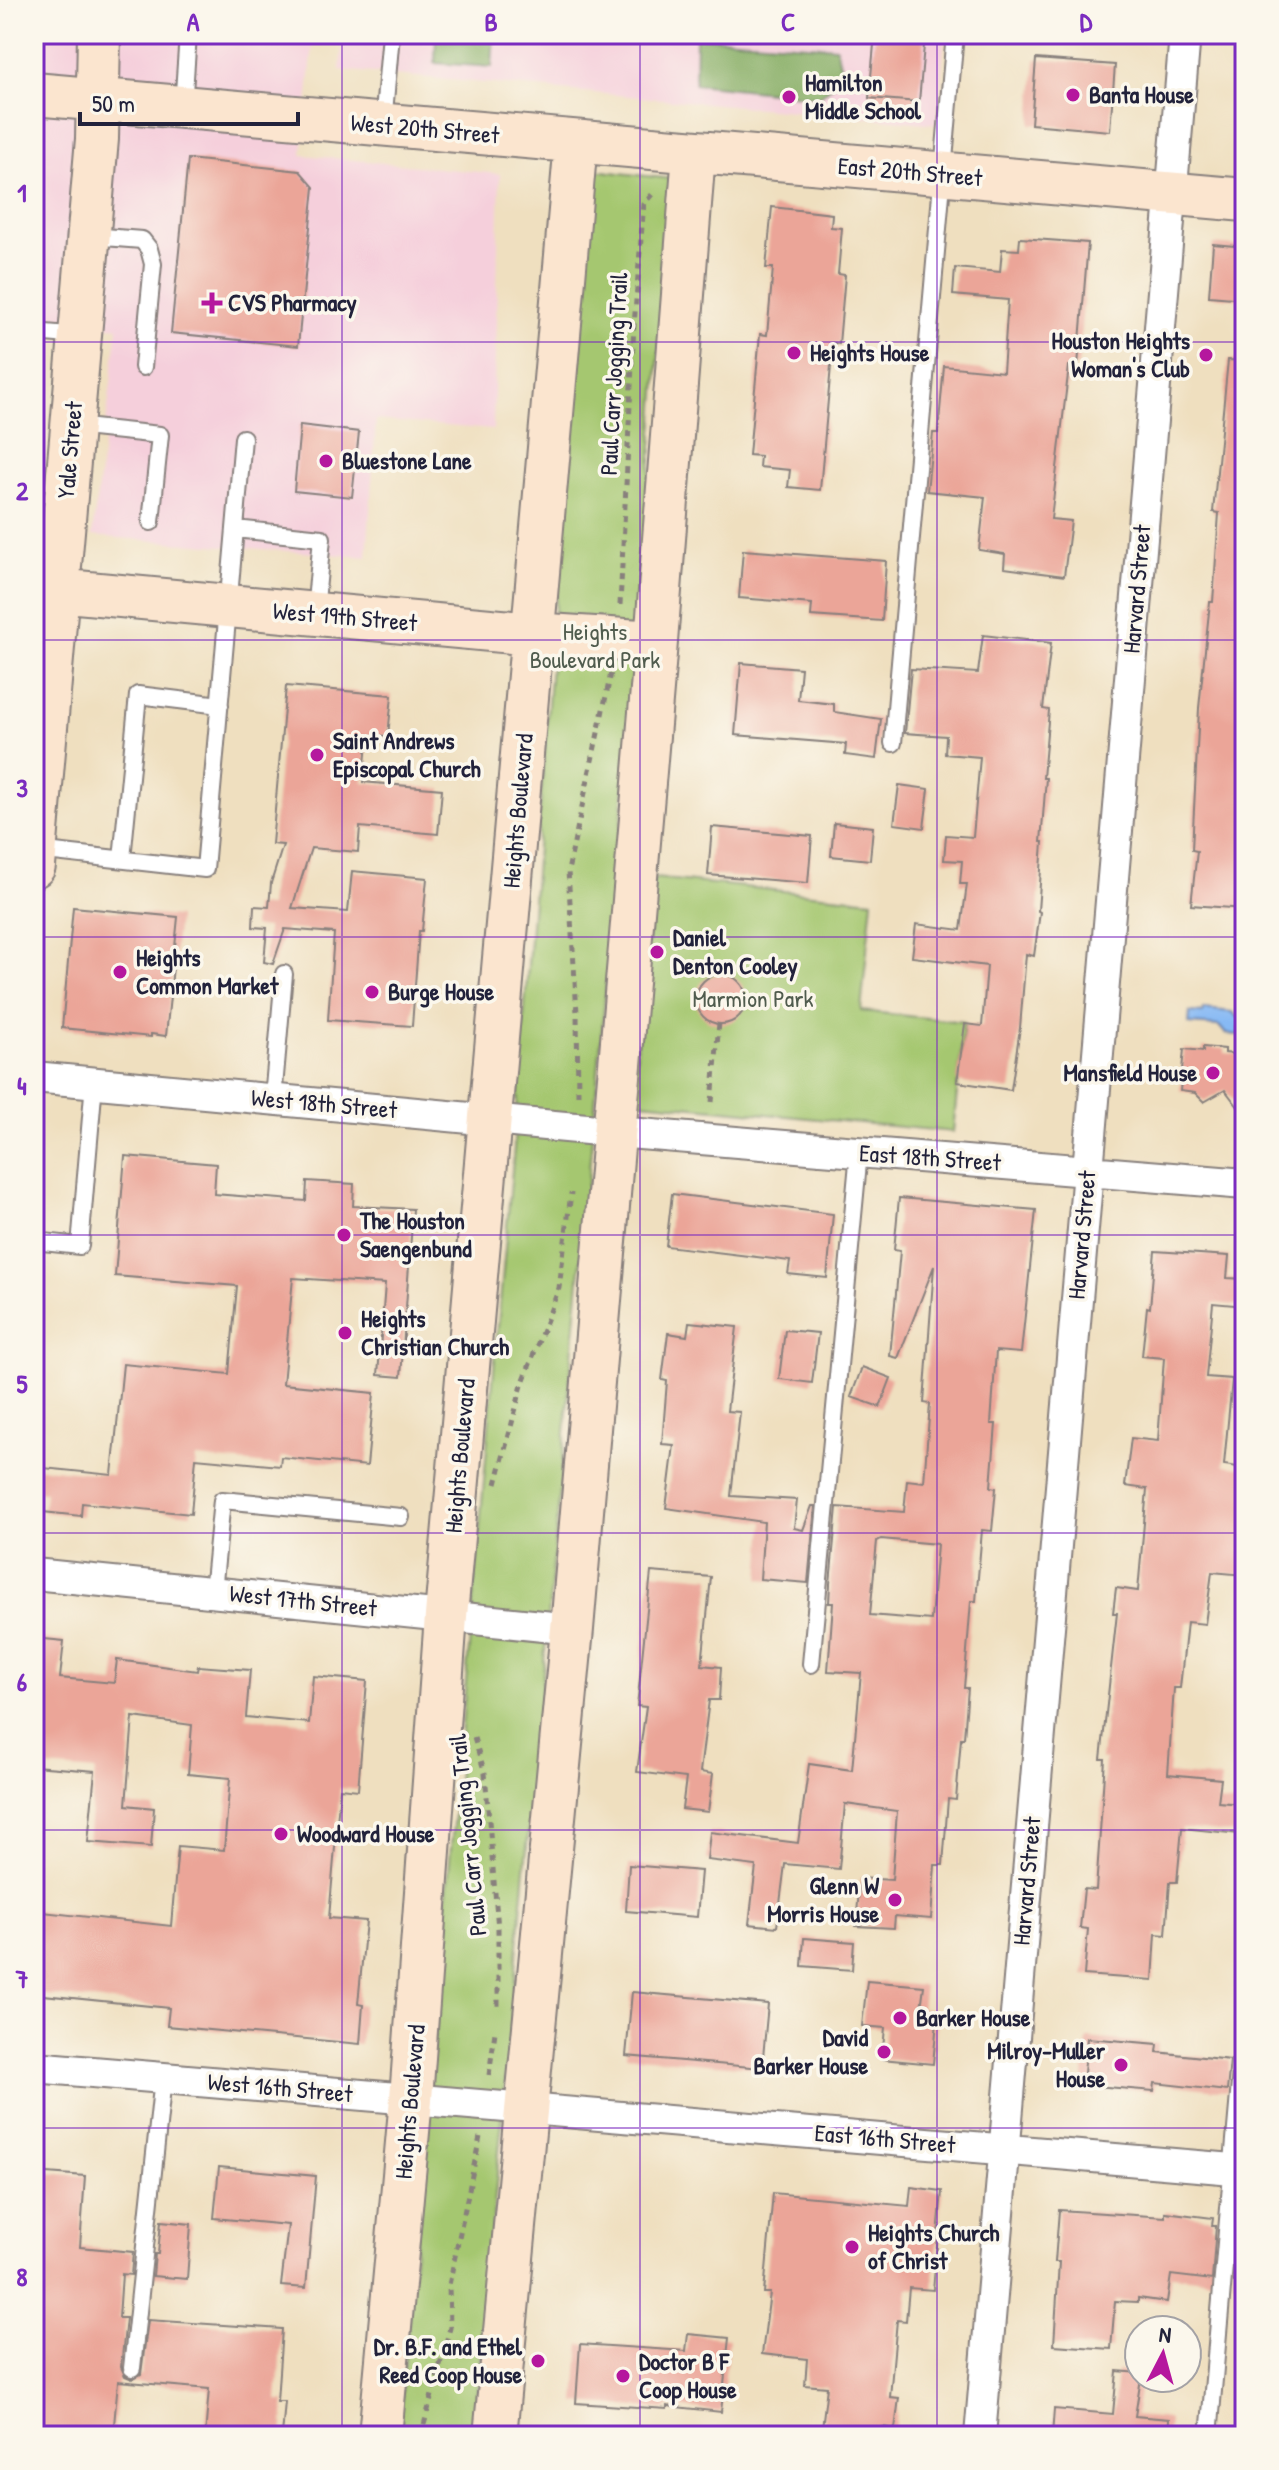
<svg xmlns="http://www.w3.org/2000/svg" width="1279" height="2470" font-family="'Patrick Hand',sans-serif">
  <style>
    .built { fill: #f5cfdb }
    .green { fill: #a5c770; stroke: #647456; stroke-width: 2 }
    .forest { fill: #84ac62; stroke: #53674e; stroke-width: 2 }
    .water { fill: #87b9f4; stroke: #546e98; stroke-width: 2 }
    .building { fill: #eba598; fill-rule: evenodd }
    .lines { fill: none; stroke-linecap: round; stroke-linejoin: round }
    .lane-casing { stroke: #88807d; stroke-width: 20 }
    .street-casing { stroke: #88807d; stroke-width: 34 }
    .secondary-casing { stroke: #88807d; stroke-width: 46 }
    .path { stroke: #88807d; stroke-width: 5; stroke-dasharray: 6 6; stroke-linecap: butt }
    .lane { stroke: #fff; stroke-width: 16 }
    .street { stroke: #fff; stroke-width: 30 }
    .secondary { stroke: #fbe5cf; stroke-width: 42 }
    .grid { fill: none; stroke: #7b2cbf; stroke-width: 2; stroke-opacity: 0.55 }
    .poi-dot { fill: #b5179e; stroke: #fbf7ec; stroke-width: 3 }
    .labels { text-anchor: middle; stroke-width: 7; stroke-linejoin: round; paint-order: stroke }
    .poi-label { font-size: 24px; font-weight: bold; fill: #22223b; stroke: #fbf7ec; text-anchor: start }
    .street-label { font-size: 24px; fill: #22223b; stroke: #fbf7ec }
    .park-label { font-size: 24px; fill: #505c4e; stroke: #fbf7ec }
    .neatline { fill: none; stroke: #7b2cbf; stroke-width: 3 }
    .grid-label { font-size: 26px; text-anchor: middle; font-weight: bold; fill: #7b2cbf }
  </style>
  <rect width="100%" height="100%" fill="#fbf7ec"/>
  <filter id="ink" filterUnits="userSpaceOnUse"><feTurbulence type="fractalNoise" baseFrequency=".0125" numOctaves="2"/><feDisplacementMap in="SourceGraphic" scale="16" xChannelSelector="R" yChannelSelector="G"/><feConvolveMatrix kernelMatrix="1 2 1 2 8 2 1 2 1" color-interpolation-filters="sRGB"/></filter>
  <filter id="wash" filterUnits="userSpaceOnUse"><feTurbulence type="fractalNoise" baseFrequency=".006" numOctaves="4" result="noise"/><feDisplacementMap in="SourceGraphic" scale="32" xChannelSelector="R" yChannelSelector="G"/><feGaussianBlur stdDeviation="1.8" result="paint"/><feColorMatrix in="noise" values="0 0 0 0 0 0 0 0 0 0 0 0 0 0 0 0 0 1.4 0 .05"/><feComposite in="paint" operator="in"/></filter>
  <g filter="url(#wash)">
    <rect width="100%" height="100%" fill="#efdfbf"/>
    <path class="built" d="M34,34H314L302,155L500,174L493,430L376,420L367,557L92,536L118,327L34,318Z
      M343,34H945L937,124L340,70Z
      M34,345L46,346L34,474Z"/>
    <path class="green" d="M594,170L672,179L636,658L473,2436H398L514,1148L556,600Z
      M654,878L872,900L861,1011L964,1022L953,1132L632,1101Z"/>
    <path class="forest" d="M436,34H494L492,67L435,63Z
      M696,37L836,47L843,77L819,97L695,84Z"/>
    <path class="water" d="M1204,1009L1232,1012L1237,1017H1245V1028H1239V1035L1226,1034L1219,1026L1189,1024L1190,1012L1203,1013Z"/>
    <g id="blocks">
      <path class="building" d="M875,34H925L919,102L869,98Z
        M1036,59L1115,65L1110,131L1031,124Z
        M188,159L300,171L314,187L298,346L171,333Z
        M772,207L832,214L831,227L842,228L838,274L845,275L839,344L833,343L820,490L788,487L790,470L759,467L760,456L749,455L760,334L767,335L773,268H766Z
        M1020,238L1088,243L1078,366H1069L1051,519L1071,521L1064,576L1004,568L1005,554L979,550L985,497L927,491L933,433H938L944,366L1003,372L1008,300L953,295L955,268L1000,272L1002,249L1019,250Z
        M1213,244L1245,247V299L1209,296Z
        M1228,360L1245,361V909L1191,905L1197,851L1192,850L1199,708L1210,602H1213L1219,513L1213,512Z
        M300,425L359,432L352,497L294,491Z
        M743,550L886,561L882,621L811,616L812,604L739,598Z
        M983,635L1051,643L1043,709L1049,710L1043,778H1046L1041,842H1043L1038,911L1040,912L1034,956L1026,954L1020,1028L1011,1090L957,1082L965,1024L982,1026L987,966L912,957L916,924L961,930L967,884H960L962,861L944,860L946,835L973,837L980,757L945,754L946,736L905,733L911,669L978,673Z
        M741,663L801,668L798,700L834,704V712L881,719L876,759L845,755L846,744L735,735Z
        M286,686L392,695L388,736L368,735L363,782L442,789L438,834L360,827L358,852L311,848L292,908L348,912L352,871L427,878L422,931H419L412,1026L328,1020L334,933L285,929L273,964L264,962L267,928L253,927L254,906L269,907L271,883L283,845L272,844Z
        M899,785L929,789L924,828L894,824Z
        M834,823L873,827L870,860L831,856Z
        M712,827L812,836L808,883L708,875Z
        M73,907L178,917L166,1036L151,1034V1037L62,1028Z
        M696 999a25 25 0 1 1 50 0a25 25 0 1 1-50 0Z
        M1203,1047L1225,1049V1053L1245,1055V1116L1225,1090L1204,1102L1195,1093L1180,1091L1184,1049L1203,1051Z
        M125,1156L216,1164L214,1194L306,1201L307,1181L354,1184L353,1206L413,1209L401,1377L378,1375L385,1284L293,1278L283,1384L374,1393L367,1466L281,1457L280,1466L196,1458L191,1514L82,1503L81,1516L43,1512L45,1492L34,1491V1467L112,1475L123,1364L229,1374L237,1286L115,1276Z
        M672,1194L833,1214L827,1278L788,1274L790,1261L666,1246Z
        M899,1198L1036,1210L1021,1353L996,1351L991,1424H996L991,1487L996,1488L992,1531L982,1530L976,1601H971L964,1688H968L964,1738H961L956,1800L948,1799L943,1865H935L931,1919L895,1916L894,1928L856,1926L860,1878L892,1880L897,1811L845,1804L839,1869L785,1864L777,1927L749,1924L756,1866L707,1860L710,1832L798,1843L809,1764L852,1770L861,1673L828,1671L833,1603H829L830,1584L837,1507L904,1512L907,1480L924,1482L930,1404L924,1403L934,1266L898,1358L890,1356L900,1251L894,1250ZM881,1539L937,1544L931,1620L870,1615L877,1541Z
        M1155,1251L1229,1256L1227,1278L1245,1279V1306L1213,1303L1206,1377L1232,1379L1224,1465L1245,1468V1575L1212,1572L1205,1624L1187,1622L1180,1688H1174L1168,1774L1221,1779L1218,1802L1242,1804L1239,1834L1182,1828L1177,1882H1170L1166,1935L1156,1934L1153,1980L1084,1975L1088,1929L1080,1928L1084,1889L1096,1890L1105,1759H1101L1117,1613H1113L1116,1588L1138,1591L1147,1489L1125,1486L1131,1438L1158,1441L1164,1358L1142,1356L1147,1307L1150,1308Z
        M689,1322L737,1327L727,1411L740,1412L731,1496L797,1500L794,1528L803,1530L812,1506H815L808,1583L760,1579L764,1522L666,1508L674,1445L662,1444L667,1381L662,1380L668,1333L687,1336Z
        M785,1330L818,1333L812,1383L779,1379Z
        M862,1367L891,1378L880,1407L851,1397Z
        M651,1572L711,1577L702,1665L721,1667L719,1700H709L700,1772L713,1774L708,1812L682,1809L686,1778L637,1772L646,1707L637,1706Z
        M34,1638L64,1641L60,1678L114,1683L117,1660L197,1671L198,1666L250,1670L246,1717L309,1723L313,1676L367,1681L358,1790L340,1788L329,1918L366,1921L358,2004L363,2005L360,2044L167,2026L169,2008L34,1994V1911L171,1926L178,1846L224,1850L230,1778L188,1774L192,1725L133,1717L126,1805L154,1808L151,1847L88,1842L95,1771L34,1766Z
        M629,1865L701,1871L697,1917L626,1911Z
        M804,1938L854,1942L852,1970L802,1966Z
        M867,1981L924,1986L921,2008L938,2010L933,2064L882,2059L885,2028L862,2026Z
        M632,1992L768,2004L762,2068L626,2056Z
        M1087,2038L1158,2044L1157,2052L1230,2060L1227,2091L1155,2083L1154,2091L1083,2085Z
        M219,2167L316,2176L306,2288L281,2286L288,2225L214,2218Z
        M34,2172L85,2176L80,2247L133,2252L131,2275L122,2274L119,2318H126L121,2367L125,2376L132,2379L141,2374L148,2320L282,2329L277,2401H285L282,2436H205L209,2389L118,2381L113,2436H73L34,2431Z
        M911,2187L942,2191L933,2290L909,2288L906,2321L897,2320L890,2397L899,2398L895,2429L882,2427L881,2436H821L827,2387L805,2385L807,2359L762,2354L770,2293H764L773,2193L909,2206Z
        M1059,2210L1165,2217V2212L1213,2218L1212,2226H1216L1212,2280L1171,2275L1167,2302L1138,2298V2302L1115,2301L1111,2349L1054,2345L1059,2262H1055Z
        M161,2221L191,2224L187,2279L153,2276L155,2254H158Z
        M1238,2229L1245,2230V2284L1234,2282Z
        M688,2334L729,2338L721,2412L667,2406V2409L576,2403L580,2344L686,2351Z
        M1117,2371L1139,2373V2378H1141L1135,2416L1169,2419L1168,2436H1052L1054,2409L1113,2414Z"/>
    </g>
  </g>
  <g filter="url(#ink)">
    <use href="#blocks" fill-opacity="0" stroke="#88807d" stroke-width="2"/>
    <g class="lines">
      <g class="lane-casing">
        <path id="lane" d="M183,107L188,34
          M383,124L391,34
          M91,236L142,240L149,249L153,264L143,367
          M34,332L80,336
          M74,426L160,435L151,522
          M235,529L322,538L315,612
          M893,743L955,34
          M37,850L205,869L243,438
          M122,859L138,695L220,705
          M273,1099L284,974
          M34,1241L80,1246L94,1082
          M213,1592L222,1500L401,1517
          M811,1664L859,1152
          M132,2368L163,2078
          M1209,2436L1245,2026"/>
      </g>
      <g class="street-casing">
        <path id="street" d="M34,1077L640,1134L1245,1184
          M34,1574L572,1629
          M34,2067L1245,2170
          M980,2436L1185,34"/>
      </g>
      <g class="secondary-casing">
        <path id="secondary" d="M34,94L1245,200
          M34,588L533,634L656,642
          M34,866L97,139L99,34
          M380,2436L411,2099L446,1616L576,142
          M495,2436L572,1629L656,642L694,153"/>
      </g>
      <path class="path" d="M620,605L634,325L643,214L644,204L655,191
        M578,1095L577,1013L568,871L611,673
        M712,1102L719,1023
        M496,1484L522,1385L559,1288L571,1193
        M474,1738L485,1773L498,1929V2006
        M489,2075L495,2032
        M421,2436L450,2328L449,2285L481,2132"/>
      <use href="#lane" class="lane"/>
      <use href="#street" class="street"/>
      <use href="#secondary" class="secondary"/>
    </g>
  </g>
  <path class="grid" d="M342,34V2436M640,34V2436M937,34V2436M34,342H1245M34,640H1245M34,937H1245M34,1235H1245M34,1533H1245M34,1830H1245M34,2128H1245"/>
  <g class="poi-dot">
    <circle cx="1073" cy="95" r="8"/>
    <circle cx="789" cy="97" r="8"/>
    <path d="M208 291h8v8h8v8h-8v8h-8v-8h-8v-8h8z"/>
    <circle cx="794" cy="353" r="8"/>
    <circle cx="1206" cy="355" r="8"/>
    <circle cx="326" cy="461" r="8"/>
    <circle cx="317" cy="755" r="8"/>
    <circle cx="657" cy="952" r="8"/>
    <circle cx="120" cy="972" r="8"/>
    <circle cx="372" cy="992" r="8"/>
    <circle cx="1213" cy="1073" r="8"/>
    <circle cx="344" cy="1235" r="8"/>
    <circle cx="345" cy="1333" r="8"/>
    <circle cx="281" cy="1834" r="8"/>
    <circle cx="895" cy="1900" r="8"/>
    <circle cx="900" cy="2018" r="8"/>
    <circle cx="884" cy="2052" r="8"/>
    <circle cx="1121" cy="2065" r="8"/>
    <circle cx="852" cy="2247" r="8"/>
    <circle cx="538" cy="2361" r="8"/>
    <circle cx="623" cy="2376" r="8"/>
  </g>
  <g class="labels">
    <g class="poi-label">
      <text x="805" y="91">Hamilton<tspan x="805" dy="28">Middle School</tspan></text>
      <text x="1089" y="103">Banta House</text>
      <text x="228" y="311">CVS Pharmacy</text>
      <text x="1190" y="349" text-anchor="end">Houston Heights<tspan x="1190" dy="28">Woman's Club</tspan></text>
      <text x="810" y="361">Heights House</text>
      <text x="342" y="469">Bluestone Lane</text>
      <text x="333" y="749">Saint Andrews<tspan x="333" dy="28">Episcopal Church</tspan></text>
      <text x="673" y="946">Daniel<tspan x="673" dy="28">Denton Cooley</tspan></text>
      <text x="136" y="966">Heights<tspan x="136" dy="28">Common Market</tspan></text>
      <text x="388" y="1000">Burge House</text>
      <text x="1197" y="1081" text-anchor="end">Mansfield House</text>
      <text x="360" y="1229">The Houston<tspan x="360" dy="28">Saengenbund</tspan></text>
      <text x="361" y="1327">Heights<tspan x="361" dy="28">Christian Church</tspan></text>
      <text x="297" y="1842">Woodward House</text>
      <text x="879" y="1894" text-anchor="end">Glenn W<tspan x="879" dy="28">Morris House</tspan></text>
      <text x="916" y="2026">Barker House</text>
      <text x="868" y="2046" text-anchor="end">David<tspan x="868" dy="28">Barker House</tspan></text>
      <text x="1105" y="2059" text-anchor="end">Milroy-Muller<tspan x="1105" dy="28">House</tspan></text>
      <text x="868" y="2241">Heights Church<tspan x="868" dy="28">of Christ</tspan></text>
      <text x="522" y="2355" text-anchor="end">Dr. B.F. and Ethel<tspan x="522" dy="28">Reed Coop House</tspan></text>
      <text x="639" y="2370">Doctor B F<tspan x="639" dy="28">Coop House</tspan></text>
    </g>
    <g class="street-label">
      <text transform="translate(425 129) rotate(5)" y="8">West 20th Street</text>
      <text transform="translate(910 172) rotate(5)" y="8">East 20th Street</text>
      <text transform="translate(614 374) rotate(-87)" y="8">Paul Carr Jogging Trail</text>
      <text transform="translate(70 450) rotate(-85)" y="8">Yale Street</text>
      <text transform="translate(1137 589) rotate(-85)" y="8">Harvard Street</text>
      <text transform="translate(345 617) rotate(5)" y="8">West 19th Street</text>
      <text transform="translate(518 811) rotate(-85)" y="8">Heights Boulevard</text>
      <text transform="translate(324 1104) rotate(5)" y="8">West 18th Street</text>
      <text transform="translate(930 1158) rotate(4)" y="8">East 18th Street</text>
      <text transform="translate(1082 1235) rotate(-85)" y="8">Harvard Street</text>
      <text transform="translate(460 1456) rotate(-85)" y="8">Heights Boulevard</text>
      <text transform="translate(303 1601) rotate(6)" y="8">West 17th Street</text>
      <text transform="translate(468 1835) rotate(-96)" y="8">Paul Carr Jogging Trail</text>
      <text transform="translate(1027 1881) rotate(-85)" y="8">Harvard Street</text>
      <text transform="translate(280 2088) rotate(5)" y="8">West 16th Street</text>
      <text transform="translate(410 2102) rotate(-85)" y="8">Heights Boulevard</text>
      <text transform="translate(885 2139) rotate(5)" y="8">East 16th Street</text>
    </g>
    <g class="park-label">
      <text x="595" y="640">Heights<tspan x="595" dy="28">Boulevard Park</tspan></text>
      <text x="753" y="1007">Marmion Park</text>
    </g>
  </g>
  <rect width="1279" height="2470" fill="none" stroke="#fbf7ec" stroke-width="88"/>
  <g transform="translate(1163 2354) rotate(6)"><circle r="38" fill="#fbf7ec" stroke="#a4a2a5" stroke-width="2"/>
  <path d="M0-6L14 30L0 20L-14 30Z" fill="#b5179e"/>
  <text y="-12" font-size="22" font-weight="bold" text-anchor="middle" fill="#22223b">N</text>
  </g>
  <path d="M80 112v12h218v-12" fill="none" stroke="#22223b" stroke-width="4"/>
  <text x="92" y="112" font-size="24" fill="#22223b" stroke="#fbf7ec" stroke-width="6" paint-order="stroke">50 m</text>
  <rect x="44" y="44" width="1191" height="2382" class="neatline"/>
  <g class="grid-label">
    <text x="193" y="31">A</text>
    <text x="491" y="31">B</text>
    <text x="788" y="31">C</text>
    <text x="1086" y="31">D</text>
    <text x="22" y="202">1</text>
    <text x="22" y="500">2</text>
    <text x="22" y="797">3</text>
    <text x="22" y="1095">4</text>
    <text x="22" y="1393">5</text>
    <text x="22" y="1691">6</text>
    <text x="22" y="1988">7</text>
    <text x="22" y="2286">8</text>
  </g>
</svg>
